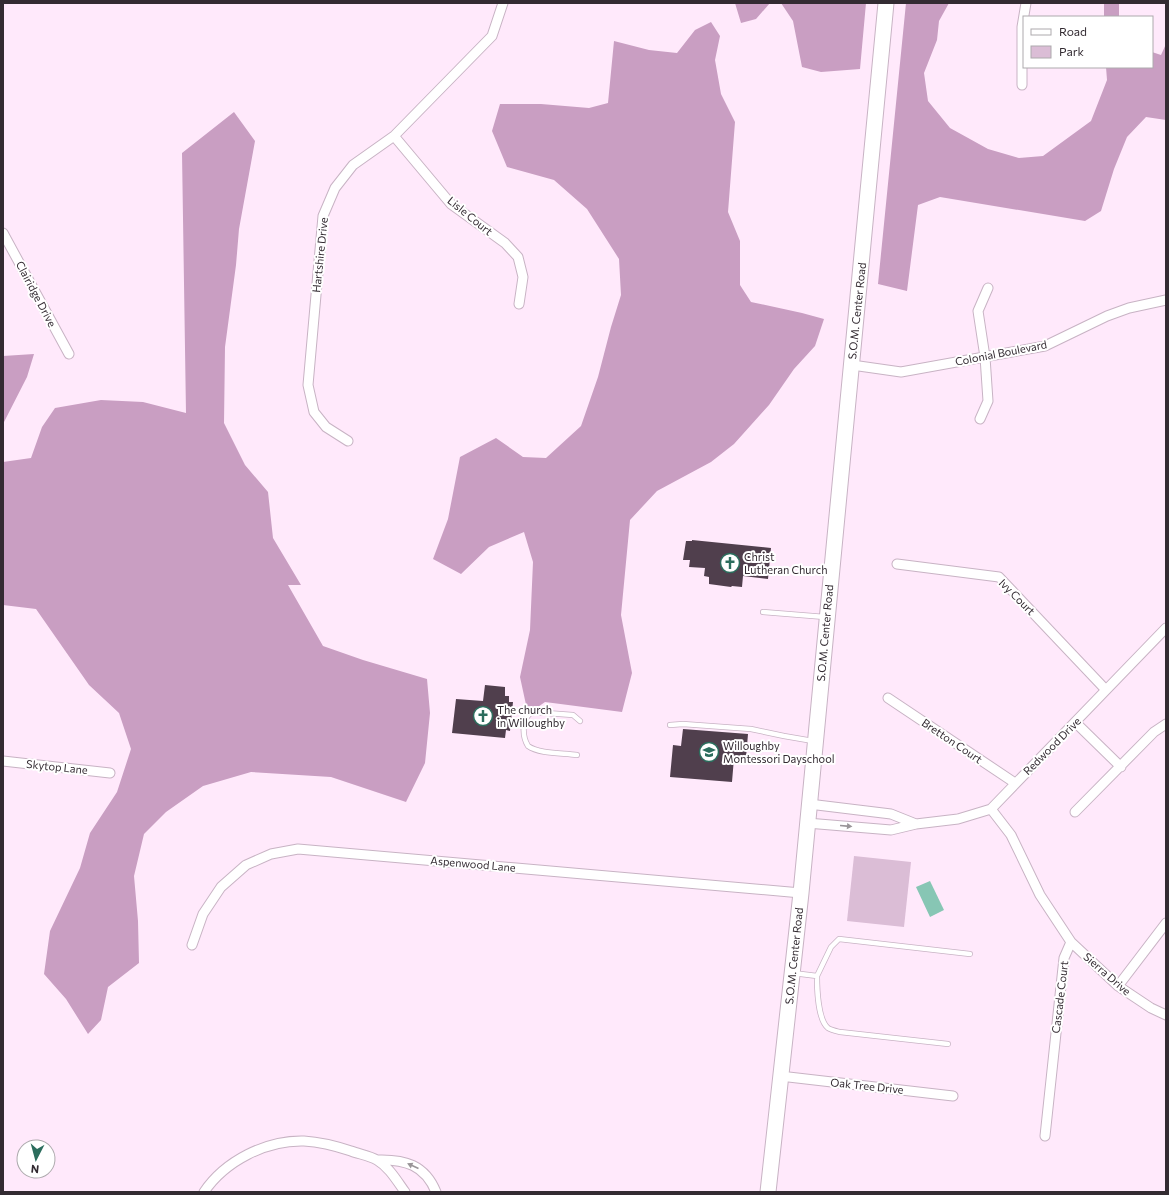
<svg xmlns="http://www.w3.org/2000/svg" width="1169" height="1195" font-family="Commissioner,sans-serif">
  <style>
    .green { fill: #dbbdd6 }
    .forest { fill: #c99ec2 }
    .water { fill: #87c6b4 }
    .building { fill: #503f4d }
    .lines { fill: none; stroke-linecap: round; stroke-linejoin: round }
    .lane-casing { stroke: #c8b3c4; stroke-width: 6 }
    .street-casing { stroke: #c8b3c4; stroke-width: 11 }
    .primary-casing { stroke: #c8b3c4; stroke-width: 17 }
    .lane { stroke: #fff; stroke-width: 4.5 }
    .street { stroke: #fff; stroke-width: 9 }
    .primary { stroke: #fff; stroke-width: 15 }
    .oneway { fill: #999598 }
    .labels { text-anchor: middle; stroke-width: 4; stroke-linejoin: round; paint-order: stroke }
    .street-label { font-size: 11px; fill: #332b32; stroke: #fff }
    .poi-label { font-size: 11px; fill: #332b32; stroke: #fff; text-anchor: start }
  </style>
  <rect width="100%" height="100%" fill="#ffe9fb"/>
  <path class="green" d="M854,856L911,862L904,927L847,921Z"/>
  <path class="forest" d="M735,3H770L756,19L741,23Z
    M781,3H866L860,69L821,72L802,67L793,21Z
    M906,3H949L939,21L937,40L924,73L928,101L950,128L988,149L1019,158L1043,156L1091,121L1107,80L1106,67H1152V52L1161,55L1166,44V120L1146,117L1127,137L1114,169L1101,211L1085,221L940,197L918,205L907,291L878,284Z
    M1104,3H1119V17H1104Z
    M711,22L720,36L715,60L721,94L735,122L728,212L740,241V285L751,302L802,313L824,319L815,346L794,369L769,405L734,444L711,462L657,491L630,520L621,615L632,673L622,712L545,702L528,714L520,677L530,630L533,562L524,532L489,547L461,574L433,559L448,519L460,457L496,438L523,457L546,458L581,426L598,377L611,327L621,295L619,259L587,209L554,180L507,167L492,131L500,104H541L589,108L608,103L614,41L649,50L677,53L695,30Z
    M234,112L255,141L239,229L236,265L225,347L224,423L245,465L268,492L273,538L301,585H288L323,646L363,660L427,679L430,713L425,763L406,802L331,777L251,772L203,786L166,812L144,834L134,876L138,921L139,963L108,987L101,1020L88,1034L66,999L44,974L50,931L80,868L90,833L117,792L131,749L119,713L89,685L36,609L3,605V462L31,458L42,427L55,408L101,400L143,402L186,413L182,153Z
    M34,354L27,377L3,424V356Z"/>
  <path class="water" d="M930,881L944,910L930,917L916,887Z"/>
  <path class="building" d="M692,540L771,548L768,579L743,576L742,587L732,586L731,587L709,584V577L704,576L705,568L689,567L690,560H683L686,541H692Z
    M485,685L505,687V696H509V702H513L510,731L506,730L505,738L452,733L456,699L483,701Z
    M683,729L748,734L746,758H734L732,782L670,777L673,745L681,746Z"/>
  <g class="lines">
    <g class="lane-casing">
      <path id="lane" d="M763,612L825,617
        M670,725L683,724L751,729L784,736L813,741
        M577,755C563,753 539,754 528,746C522,736 521,717 533,712L573,715L580,721
        M793,973L817,976L831,947L839,939L970,954
        M817,976C817,988 818,1020 828,1028C831,1030 836,1031 840,1032L948,1044"/>
    </g>
    <g class="street-casing">
      <path id="street" d="M1022,85V27L1026,3
        M394,136L451,204L505,243L518,257L523,277L519,304
        M3,233L69,354
        M852,365L901,372L1045,346L1107,316L1129,308L1166,300
        M980,419L988,401L985,357L978,311L988,288
        M348,441L326,427L314,412L308,385L323,216L335,188L353,165L394,136L492,36L503,3
        M897,564L999,577L1106,690
        M888,698L1015,783
        M1076,723L1121,767
        M3,761L110,773
        M809,804L891,814L916,824
        M991,809L1011,835L1040,895L1071,942L1064,958L1045,1136
        M1075,812L1154,732L1166,724
        M807,823L891,830L916,824L958,819L991,809L1166,628
        M1071,942L1118,986L1151,1008L1166,1015
        M192,945L203,914L221,887L246,865L271,854L298,849L801,893
        M1118,986L1166,923
        M780,1076L953,1096
        M377,1160C405,1159 425,1165 436,1192
        M204,1192C225,1161 266,1140 304,1141C320,1142 336,1146 351,1151C359,1154 370,1156 377,1160C389,1167 397,1181 405,1192"/>
    </g>
    <g class="primary-casing">
      <path id="primary" d="M768,1192L801,893L886,3"/>
    </g>
    <use href="#lane" class="lane"/>
    <use href="#street" class="street"/>
    <use href="#primary" class="primary"/>
  </g>
  <defs><path id="oneway-solid" d="M-6-.8H1V-3.2L6.5 0L1 3.2V.8H-6Z"/></defs>
  <g class="oneway">
    <use href="#oneway-solid" transform="translate(846 826) rotate(5)"/>
    <use href="#oneway-solid" transform="translate(413 1166) rotate(-156)"/>
  </g>
  <defs>
    <g id="church-ring" transform="scale(1)"><circle r="9.5" fill="#fff" stroke="#2b6d5d" stroke-width="1.5"/><path d="M-1.2-6h2.4v3.5h3.3v2.4h-3.3V6h-2.4V-.1h-3.3v-2.4h3.3Z" fill="#2b6d5d"/></g>
    <g id="school-ring" transform="scale(1)"><circle r="9.5" fill="#fff" stroke="#2b6d5d" stroke-width="1.5"/><path d="M0-5L7-2L0 1L-7-2ZM-4 1L0 2.5L4 1V4Q0 6-4 4Z" fill="#2b6d5d"/></g>
  </defs>
  <g fill-rule="evenodd">
    <use href="#church-ring" x="730" y="563"/>
    <use href="#church-ring" x="483" y="716"/>
    <use href="#school-ring" x="709" y="752"/>
  </g>
  <g class="labels">
    <g class="street-label">
      <text transform="translate(470 216) rotate(39)" y="4">Lisle Court</text>
      <text transform="translate(320 255) rotate(-84)" y="4">Hartshire Drive</text>
      <text transform="translate(36 294) rotate(62)" y="4">Clairidge Drive</text>
      <text transform="translate(857 311) rotate(-84)" y="4">S.O.M. Center Road</text>
      <text transform="translate(1001 353) rotate(-11)" y="4">Colonial Boulevard</text>
      <text transform="translate(1017 597) rotate(45)" y="4">Ivy Court</text>
      <text transform="translate(825 633) rotate(-85)" y="4">S.O.M. Center Road</text>
      <text transform="translate(952 741) rotate(34)" y="4">Bretton Court</text>
      <text transform="translate(1052 746) rotate(-45)" y="4">Redwood Drive</text>
      <text transform="translate(57 767) rotate(6)" y="4">Skytop Lane</text>
      <text transform="translate(473 864) rotate(5)" y="4">Aspenwood Lane</text>
      <text transform="translate(794 956) rotate(-84)" y="4">S.O.M. Center Road</text>
      <text transform="translate(1107 974) rotate(41)" y="4">Sierra Drive</text>
      <text transform="translate(1060 997) rotate(-83)" y="4">Cascade Court</text>
      <text transform="translate(867 1086) rotate(6)" y="4">Oak Tree Drive</text>
    </g>
    <g class="poi-label">
      <text x="744" y="561">Christ<tspan x="744" dy="13">Lutheran Church</tspan></text>
      <text x="497" y="714">The church<tspan x="497" dy="13">in Willoughby</tspan></text>
      <text x="723" y="750">Willoughby<tspan x="723" dy="13">Montessori Dayschool</tspan></text>
    </g>
  </g>
  <rect width="1169" height="1195" fill="none" stroke="#332b32" stroke-width="8"/>
  <rect x="1023" y="16" width="130" height="52" fill="#ffffff" stroke="#adaaad"/>
  <rect x="1031" y="29" width="20" height="6" fill="#ffffff" stroke="#adaaad"/>
  <text x="1059" y="36" font-size="12" fill="#332b32">Road</text>
  <rect x="1031" y="46" width="20" height="12" fill="#dbbdd6" stroke="#adaaad"/>
  <text x="1059" y="56" font-size="12" fill="#332b32">Park</text>
  <g transform="translate(36 1159) rotate(186)"><circle r="19" fill="#ffffff" stroke="#adaaad"/>
  <path d="M0-3L7 15L0 10L-7 15Z" fill="#2b6d5d"/>
  <text y="-6" font-size="11" font-weight="bold" text-anchor="middle" fill="#332b32">N</text>
  </g>
</svg>
